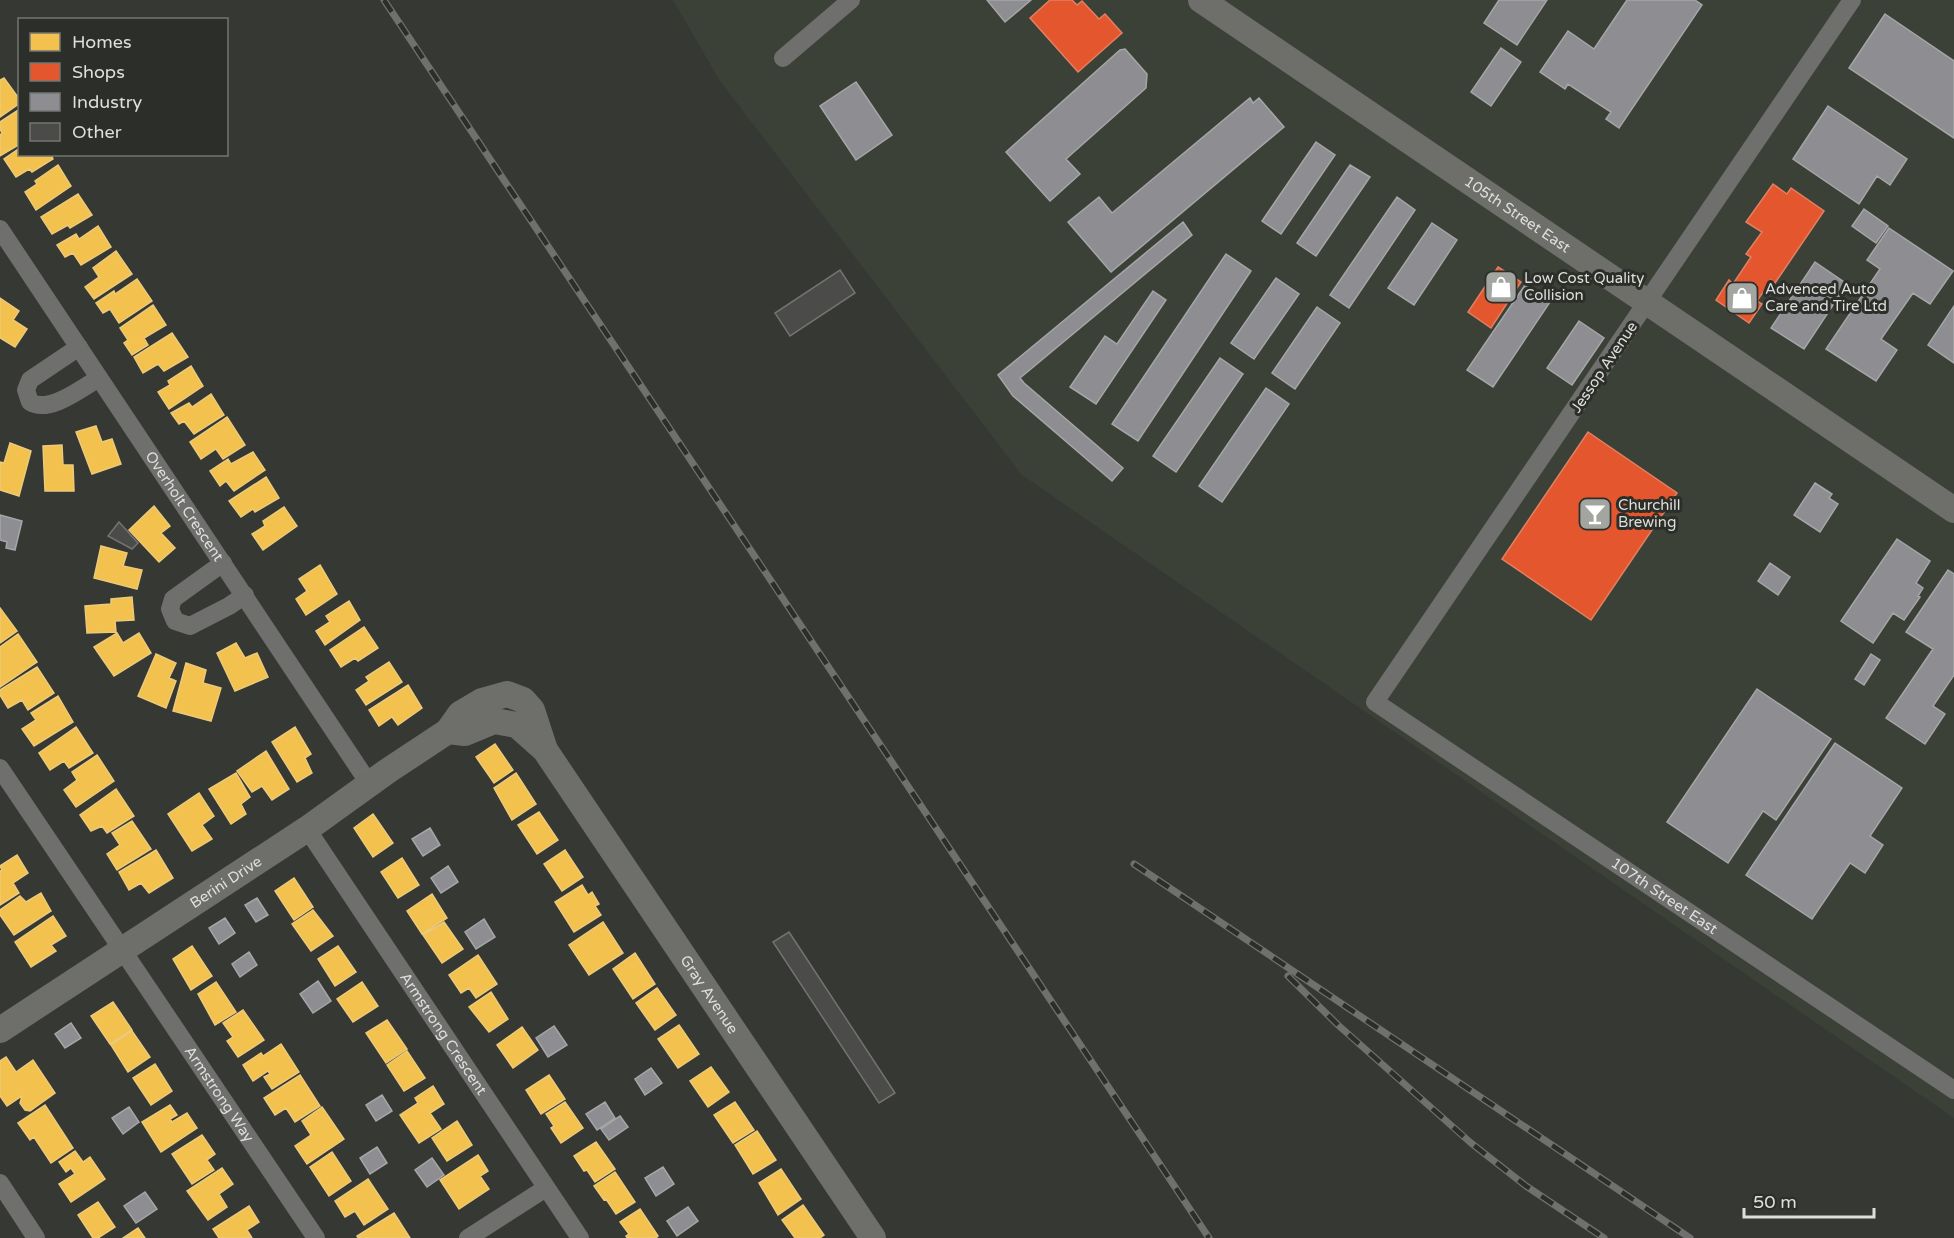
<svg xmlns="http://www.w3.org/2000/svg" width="1954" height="1238" font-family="'Varela Round',sans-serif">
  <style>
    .built { fill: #3c4137 }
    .homes { fill: #f2c14e; stroke: #ecca79; stroke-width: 1.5 }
    .shops { fill: #e4572e; stroke: #e28062; stroke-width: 1.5 }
    .industry { fill: #8d8d92; stroke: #a5a6a8; stroke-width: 1.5 }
    .building { fill: #4b4b4a; stroke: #737372; stroke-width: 1.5 }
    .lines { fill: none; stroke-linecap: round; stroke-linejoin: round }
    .street { stroke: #6f6f6e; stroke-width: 18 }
    .secondary { stroke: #6e6f6b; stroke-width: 26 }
    .rail-casing { stroke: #70716f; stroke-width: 7 }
    .rail { stroke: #2c2e29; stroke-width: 4.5; stroke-dasharray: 14; stroke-linecap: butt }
    .labels { text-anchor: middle; stroke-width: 6; stroke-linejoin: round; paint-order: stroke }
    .street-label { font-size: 15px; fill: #dedfdc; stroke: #2c2e29 }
    .poi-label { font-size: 15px; fill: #dedfdc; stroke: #2c2e29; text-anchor: start }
  </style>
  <rect width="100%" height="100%" fill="#363834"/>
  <path class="built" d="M673,0H1954V1118L1022,475L720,81Z"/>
  <path class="homes" d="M4,78L20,100V103L0,117V80Z
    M20,109V144L0,156V135L2,133L0,129V122Z
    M20,148V154H51L53,159L32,172L29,169L16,177L4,159Z
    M58,165L71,186L36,210L25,192L37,184L35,181Z
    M78,194L92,215L70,228L68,225L52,234L41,217Z
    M98,226L111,247L81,265L73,253L65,257L57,245L76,234L79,239Z
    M116,251L132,274L94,299L85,287L99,277L93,268Z
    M137,279L152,301L119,323L110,309L103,313L96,303L114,291L115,294Z
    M0,298L19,311L13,320L27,329L15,347L0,338Z
    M153,305L166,325L144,338L148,345L132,355L124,343L128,340L120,328Z
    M172,333L188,357L164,371L158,364L143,373L134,357Z
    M191,366L203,386L169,409L158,392L170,385L168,381Z
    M211,394L224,415L194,434L184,421L179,424L171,413L189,403L192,407Z
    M227,417L245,445L223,459L216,449L201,459L190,442Z
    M96,426L102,442L112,439L121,464L92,474L76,432Z
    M10,443L31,451L19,496L0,490V462L4,463Z
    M62,445L63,465H73L74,491H45L43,446Z
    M253,452L265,470L234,491L226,481L220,486L210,471L228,459L231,464Z
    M266,477L279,498L255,512L253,509L241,517L229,501Z
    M154,506L170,526L161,533L175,548L159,562L129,530Z
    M284,507L297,526L263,550L252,534L265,526L263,521Z
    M101,546L127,553L123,566L142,570L137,589L94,578Z
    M320,565L337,594L306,615L296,599L307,591L299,579Z
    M132,597L134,620L115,621L116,632L87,633L85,606L111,604V599Z
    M349,601L360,620L325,645L316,631L330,622L326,616Z
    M0,608L17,631L0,643Z
    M364,627L378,648L358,661L355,658L341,667L330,650Z
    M117,633L123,643L139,633L151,653L114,676L94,647Z
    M18,634L37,662L0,687V647Z
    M236,643L245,658L257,653L268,677L235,691L217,653Z
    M156,654L176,663L169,678L176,681L166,708L138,696Z
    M389,662L402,682L366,705L356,690L369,681L366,677Z
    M186,663L206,670L203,683L221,688L211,721L173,711Z
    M37,667L54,693L28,710L22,700L8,708L0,695V690Z
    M408,685L422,708L398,725L392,717L379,726L369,710Z
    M58,696L73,722L34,746L22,729L36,720L31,713Z
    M76,727L93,753L69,768L64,761L50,770L39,753Z
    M295,727L311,754L305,758L312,773L297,782L272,742Z
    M495,744L513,770L494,783L476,757Z
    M266,751L289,789L272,800L262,786L252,792L237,771Z
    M97,755L114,781L76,807L64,790L77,780L72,772Z
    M236,773L250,797L241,804L246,814L231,824L209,789Z
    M516,773L536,804L512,820L494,788Z
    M116,789L134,816L107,833L102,826L91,831L80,815Z
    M199,793L214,816L202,825L212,839L192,851L168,814Z
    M539,812L558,840L537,854L518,825Z
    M373,814L393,843L373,857L354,828Z
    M132,821L151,849L117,870L107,854L120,845L112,833Z
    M156,850L173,878L149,893L141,883L129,890L119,872Z
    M565,850L583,877L562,891L544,864Z
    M17,855L28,873L13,883L19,893L0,905V871L2,870L0,866Z
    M402,858L419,885L398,898L381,872Z
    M294,878L313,907L294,920L275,891Z
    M582,885L588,895L592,892L599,904L595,906L601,915L574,932L555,902Z
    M41,893L51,911L14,935L0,915V910L20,896L26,902Z
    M432,894L447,918L422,934L407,911Z
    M313,910L333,936L311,951L292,924Z
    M53,916L66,936L51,945L56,951L31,967L15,942Z
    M444,922L463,949L442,963L423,935Z
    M603,922L623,953L589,975L569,945Z
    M192,946L212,976L191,990L173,959Z
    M338,946L356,972L335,986L318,959Z
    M635,953L655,984L633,999L613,969Z
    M478,955L497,984L476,998L469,988L461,993L449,975Z
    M216,982L236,1012L215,1025L198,994Z
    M362,982L378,1006L353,1022L337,999Z
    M657,988L676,1015L655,1030L636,1003Z
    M491,992L508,1019L489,1032L469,1007Z
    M113,1002L132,1030L110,1044L91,1016Z
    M243,1010L264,1040L238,1057L227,1041L233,1037L223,1023Z
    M387,1020L407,1049L386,1063L366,1033Z
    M679,1025L699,1054L678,1068L658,1039Z
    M522,1027L538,1050L513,1068L497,1045Z
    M132,1031L150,1057L128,1072L111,1045Z
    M281,1044L299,1072L272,1089L264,1077L270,1074L268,1071L253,1081L243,1065L261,1053L263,1056Z
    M407,1051L425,1078L404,1091L387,1065Z
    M6,1057L16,1072L33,1060L55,1093L30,1111L25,1110L20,1103L22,1096L7,1106L0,1096V1061Z
    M155,1064L172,1091L151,1105L133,1078Z
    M711,1067L729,1092L708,1107L690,1081Z
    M300,1075L320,1106L295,1122L286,1108L275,1115L264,1098Z
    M549,1075L565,1099L541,1114L526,1090Z
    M433,1086L444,1104L430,1113L441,1129L419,1143L400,1115L418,1103L415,1098Z
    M565,1102L583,1128L561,1143L551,1128L554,1126L546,1114Z
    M735,1102L754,1130L733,1143L714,1115Z
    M45,1105L73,1148L51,1163L34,1137L30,1140L18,1123Z
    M170,1105L177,1115L170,1119L172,1122L187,1113L197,1128L161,1152L142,1122Z
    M322,1107L344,1139L307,1164L295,1146L311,1135L302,1121Z
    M457,1121L472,1145L447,1161L432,1138Z
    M757,1131L776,1160L753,1174L735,1145Z
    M202,1135L215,1154L207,1160L214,1170L192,1184L172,1154Z
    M596,1142L615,1169L595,1182L587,1170L584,1171L574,1156Z
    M75,1151L83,1162L90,1157L105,1179L71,1202L59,1184L75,1174L71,1168L66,1172L59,1162Z
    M332,1152L351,1181L329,1196L310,1167Z
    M478,1155L488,1171L480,1176L489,1189L459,1209L440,1180Z
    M222,1168L233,1184L219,1194L227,1207L208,1220L187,1191Z
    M781,1169L801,1199L778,1215L759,1183Z
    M615,1172L635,1202L616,1214L606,1199L604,1200L594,1186Z
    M368,1179L388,1209L364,1225L355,1211L345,1217L335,1201Z
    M98,1202L115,1227L98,1238H93L78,1215Z
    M803,1205L824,1235L820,1238H795L782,1220Z
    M249,1206L259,1222L247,1230L252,1238H219L213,1229Z
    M640,1209L658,1236L656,1238H627L626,1236L629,1234L620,1222Z
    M394,1213L410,1238H358L357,1236Z
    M138,1228L145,1238H123Z"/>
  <path class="shops" d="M1050,0H1072L1077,5L1082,1L1099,19L1105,14L1122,33L1078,72L1030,18Z
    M1773,184L1787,194L1791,188L1824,211L1775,283L1771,280L1757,301L1762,304L1749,323L1716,300L1729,280L1733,284L1751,257L1746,254L1762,232L1746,222Z
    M1498,267L1521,282L1491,328L1468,312Z
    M1588,432L1677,493L1591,620L1502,559Z"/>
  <path class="industry" d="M987,0H1031L1005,22Z
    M1499,0H1547L1517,45L1484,23Z
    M1627,0H1695L1702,5L1619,128L1606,119L1611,112L1568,84L1565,89L1540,72L1568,31L1594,49Z
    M1885,14L1954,61V138L1849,68Z
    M1501,48L1521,62L1491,106L1471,92Z
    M1125,49L1147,74L1146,88L1066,159L1080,174L1050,201L1006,152L1120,50Z
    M856,82L892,135L856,160L820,106Z
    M1250,98L1253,103L1259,98L1284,127L1111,272L1068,222L1099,197L1112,213Z
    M1828,106L1907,159L1890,185L1877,176L1859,204L1793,159Z
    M1316,142L1335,155L1281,234L1262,221Z
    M1350,165L1370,177L1316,256L1297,243Z
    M1397,197L1415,210L1349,308L1330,295Z
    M1864,209L1888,226L1876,243L1852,226Z
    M1183,222L1192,235L1020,378L1024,383L1123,468L1112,481L1013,396L998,375Z
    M1432,223L1457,240L1414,305L1388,288Z
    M1889,228L1953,271L1930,304L1913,293L1881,339L1897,350L1876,381L1826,349L1880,269L1867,260Z
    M1226,254L1251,271L1138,441L1112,424Z
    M1815,262L1847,284L1804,349L1771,328Z
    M1276,278L1299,294L1254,359L1231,343Z
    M1525,285L1550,302L1493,387L1467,370Z
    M1153,291L1166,300L1096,404L1070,387L1105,336L1117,344Z
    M1954,306V363L1928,345Z
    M1317,307L1340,323L1295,389L1272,373Z
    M1579,321L1604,338L1572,385L1547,368Z
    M1220,358L1243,374L1176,472L1153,456Z
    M1266,388L1289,404L1222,502L1199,486Z
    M1815,483L1832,494L1829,498L1838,504L1820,532L1794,515Z
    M0,515L22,521L15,550L6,548L7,542L0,540Z
    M1897,539L1930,561L1916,583L1923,588L1918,596L1920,597L1904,620L1893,613L1873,643L1841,621Z
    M1770,563L1790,577L1778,595L1758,581Z
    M1948,570L1954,574V675L1933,706L1945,714L1925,744L1886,718L1933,649L1906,632Z
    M1871,654L1880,660L1864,685L1855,679Z
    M1757,689L1831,739L1776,820L1763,811L1728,863L1667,822Z
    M1835,743L1902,788L1870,836L1883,845L1865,873L1850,863L1812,919L1746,875Z
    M430,828L440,845L423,856L412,839Z
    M448,866L458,882L441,893L431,878Z
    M257,898L268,915L256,922L245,905Z
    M225,918L235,933L219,944L209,928Z
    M484,919L495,937L476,949L465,932Z
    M249,952L257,965L240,977L232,964Z
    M318,981L331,1001L313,1013L300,994Z
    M71,1023L81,1038L65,1048L55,1034Z
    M554,1026L567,1045L548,1057L536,1038Z
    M651,1068L662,1083L645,1095L635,1079Z
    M382,1095L392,1111L376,1121L366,1105Z
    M605,1102L615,1118L597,1130L586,1114Z
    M129,1107L139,1122L123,1134L112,1118Z
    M620,1116L628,1127L609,1140L601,1129Z
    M377,1147L387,1163L370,1174L360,1158Z
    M432,1158L444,1175L427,1187L415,1170Z
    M663,1167L674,1184L656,1196L645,1178Z
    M145,1192L157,1209L136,1223L124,1206Z
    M688,1207L698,1221L677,1236L667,1221Z"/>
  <path class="building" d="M840,270L855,293L790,336L775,313Z
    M119,522L138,543L132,549L108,536Z
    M789,932L895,1093L879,1103L773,942Z"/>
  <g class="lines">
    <g class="street">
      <path id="s1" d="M1852,0L1375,702L1954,1090"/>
      <path d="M783,58L851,0"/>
      <path id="s2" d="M0,229L370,785"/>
      <path d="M79,347L30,380L26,390L30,402C49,414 82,388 99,378"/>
      <path d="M223,563L173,599L170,609L175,621L190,626L229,606L245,595"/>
      <path id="s3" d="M0,768L316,1238"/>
      <path id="s4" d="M307,829L580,1238"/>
      <path d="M0,1183L36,1238"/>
      <path d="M468,1238L546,1188"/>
    </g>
    <g class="secondary">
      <path id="s5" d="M1201,0L1954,510"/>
      <path id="s6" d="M448,731L465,733L494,721L517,725L545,750L873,1238"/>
      <path id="s7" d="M0,1030L307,829L389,770L448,731L460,714L482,701L507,694L523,700L532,710L545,750"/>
    </g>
    <g class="rail-casing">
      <path id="rail" d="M384,0L1209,1238
        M1134,864L1690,1238
        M1288,976L1338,1025L1471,1143L1526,1186L1604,1238"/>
    </g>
    <use href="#rail" class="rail"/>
  </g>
  <defs>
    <g id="shop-square" transform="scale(1.725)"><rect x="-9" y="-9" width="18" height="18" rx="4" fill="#a3a5a1" stroke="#2c2e29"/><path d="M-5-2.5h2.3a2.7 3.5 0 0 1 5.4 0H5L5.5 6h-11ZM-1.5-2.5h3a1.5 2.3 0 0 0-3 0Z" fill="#fff"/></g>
    <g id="bar-square" transform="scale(1.725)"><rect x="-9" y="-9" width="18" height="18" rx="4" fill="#a3a5a1" stroke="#2c2e29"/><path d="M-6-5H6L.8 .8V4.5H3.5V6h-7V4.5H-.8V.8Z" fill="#fff"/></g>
  </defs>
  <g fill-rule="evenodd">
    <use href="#shop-square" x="1501" y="287"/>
    <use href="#shop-square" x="1742" y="298"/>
    <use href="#bar-square" x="1595" y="514"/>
  </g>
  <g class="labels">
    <g class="street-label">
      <text dy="5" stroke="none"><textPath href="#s5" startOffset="382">105th Street East</textPath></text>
      <text transform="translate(1604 367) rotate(-56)" y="5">Jessop Avenue</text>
      <text dy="5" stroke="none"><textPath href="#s2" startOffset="333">Overholt Crescent</textPath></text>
      <text dy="5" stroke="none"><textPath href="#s7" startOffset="270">Berini Drive</textPath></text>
      <text dy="5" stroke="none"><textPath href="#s1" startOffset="1197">107th Street East</textPath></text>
      <text dy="5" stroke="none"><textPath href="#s6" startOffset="404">Gray Avenue</textPath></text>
      <text dy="5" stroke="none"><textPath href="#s4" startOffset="246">Armstrong Crescent</textPath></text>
      <text dy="5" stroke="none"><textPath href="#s3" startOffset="393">Armstrong Way</textPath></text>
    </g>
    <g class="poi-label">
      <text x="1524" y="283">Low Cost Quality<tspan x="1524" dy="17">Collision</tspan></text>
      <text x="1765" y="294">Advenced Auto<tspan x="1765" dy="17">Care and Tire Ltd</tspan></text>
      <text x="1618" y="510">Churchill<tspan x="1618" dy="17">Brewing</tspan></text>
    </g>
  </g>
  <rect x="18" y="18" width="210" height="138" fill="#2c2e29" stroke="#737571" stroke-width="1.5"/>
  <rect x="30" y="33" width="30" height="18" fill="#f2c14e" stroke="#737571" stroke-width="1.5"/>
  <text x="72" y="48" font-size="18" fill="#dedfdc">Homes</text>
  <rect x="30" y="63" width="30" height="18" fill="#e4572e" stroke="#737571" stroke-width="1.5"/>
  <text x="72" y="78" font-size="18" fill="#dedfdc">Shops</text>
  <rect x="30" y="93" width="30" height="18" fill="#8d8d92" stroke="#737571" stroke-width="1.5"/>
  <text x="72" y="108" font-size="18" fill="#dedfdc">Industry</text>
  <rect x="30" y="123" width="30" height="18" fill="#4b4b4a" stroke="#737571" stroke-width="1.5"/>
  <text x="72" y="138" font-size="18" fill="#dedfdc">Other</text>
  <path d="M1744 1208v9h130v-9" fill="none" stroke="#dedfdc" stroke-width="3"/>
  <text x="1753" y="1208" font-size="18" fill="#dedfdc" stroke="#2c2e29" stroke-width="4.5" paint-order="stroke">50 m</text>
</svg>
